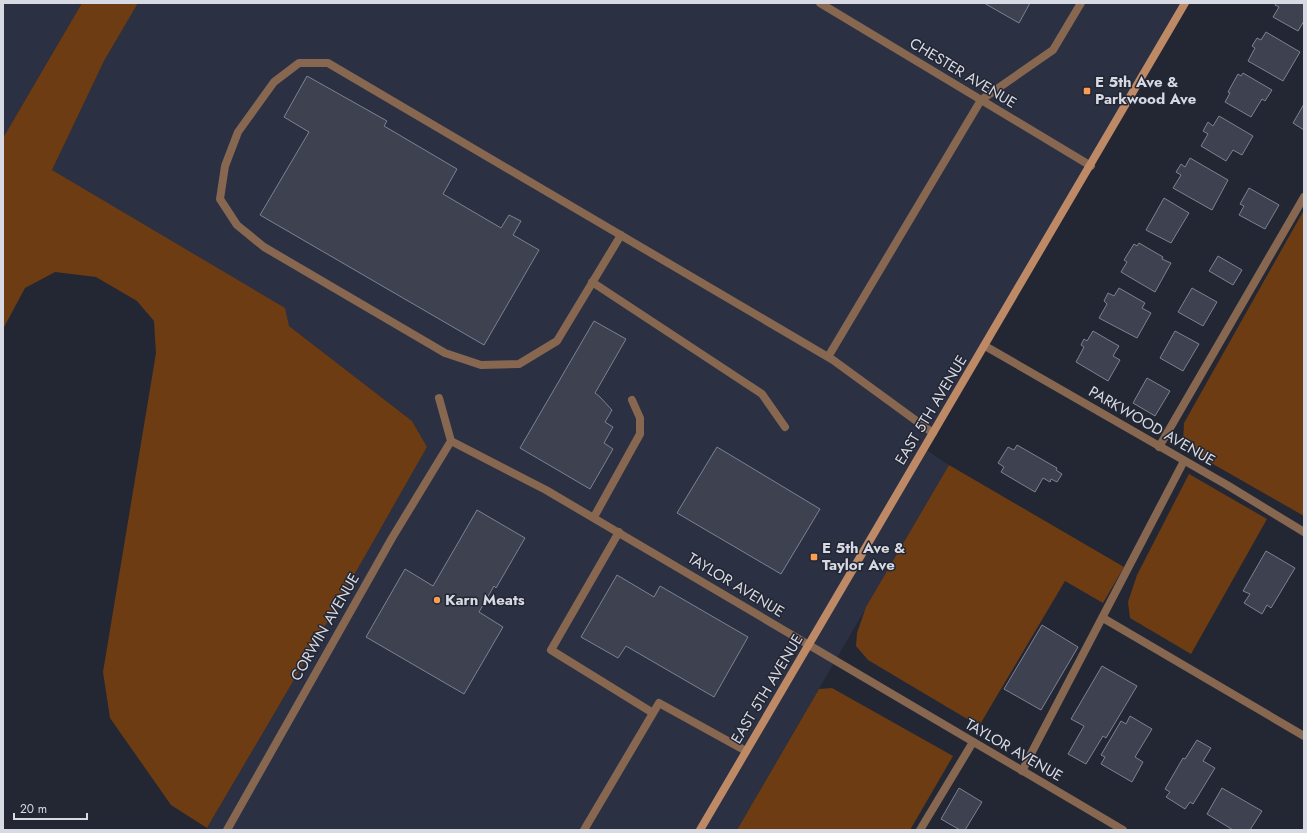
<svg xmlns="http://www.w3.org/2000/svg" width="1307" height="833" font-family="Jost,sans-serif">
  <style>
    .built { fill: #2b3043 }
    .green { fill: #6d3c13 }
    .building { fill: #3d4150; stroke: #7d8293 }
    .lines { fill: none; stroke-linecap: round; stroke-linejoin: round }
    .lane { stroke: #876750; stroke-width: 8 }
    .street { stroke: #876750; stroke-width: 8 }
    .secondary { stroke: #be8a66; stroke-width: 8 }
    .poi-dot { fill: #fc9d53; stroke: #232734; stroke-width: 1.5 }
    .labels { text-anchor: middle; stroke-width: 3; stroke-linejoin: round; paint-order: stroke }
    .street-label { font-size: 15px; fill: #d7d9e3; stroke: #232734 }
    .poi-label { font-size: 15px; font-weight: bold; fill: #d7d9e3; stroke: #232734; text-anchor: start }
  </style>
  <rect width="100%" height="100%" fill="#232734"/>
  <path class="built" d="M3,3H82L3,138Z
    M138,3H1180L923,448L949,465L737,830H206L312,649L427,447L412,421L289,326L52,170L104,61Z"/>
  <path class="green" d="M82,3H138L104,61L52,170L285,308L289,326L412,421L427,447L312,649L207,828L171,805L110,718L103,672L156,353L154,321L137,301L96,277L55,272L25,288L3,329V138Z
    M1304,210V516L1199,456L1183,443L1184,423Z
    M949,465L1124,567L1103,603L1065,581L979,726L868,660L856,646L857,633L866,607Z
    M1189,474L1267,519L1191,654L1130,618L1128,602L1137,575Z
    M832,688L953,756L910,830H737L819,689Z"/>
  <path class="building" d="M984,3H1030L1019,23Z
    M1276,3H1304V21L1298,31L1273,17L1279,7L1275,5Z
    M1266,32L1300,52L1283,81L1248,61L1255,48L1252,46L1257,38L1261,40Z
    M1243,73L1272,90L1265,101L1262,99L1251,117L1225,102L1230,93L1228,92L1238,74L1241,76Z
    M307,76L387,121L384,126L457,169L443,194L501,228L509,215L521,221L513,235L539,250L484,345L260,215L309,132L284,117Z
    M1304,104V130L1293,123Z
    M1219,116L1253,136L1242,155L1233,150L1226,161L1201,146L1208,134L1203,131L1208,122L1213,126Z
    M1190,158L1228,180L1212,210L1173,188L1181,175L1176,172L1181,164L1185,167Z
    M1249,188L1279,205L1265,229L1239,215L1244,206L1240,204Z
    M1164,198L1189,213L1171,243L1146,230Z
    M1139,243L1163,257L1162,259L1171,263L1155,292L1121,272L1127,262L1124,260L1134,244L1137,246Z
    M1218,256L1242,270L1233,285L1209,271Z
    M1119,288L1145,303L1142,308L1151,313L1137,338L1099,318L1107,304L1104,301L1108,293L1114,296Z
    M1192,288L1217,302L1203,326L1178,312Z
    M594,321L626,339L595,393L600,397L612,410L605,422L613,427L604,443L613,449L590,489L520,448Z
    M1093,331L1119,346L1113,356L1120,360L1108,381L1076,362L1084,347L1081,345L1084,339L1087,341Z
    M1175,331L1199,344L1183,371L1160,358Z
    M1147,378L1170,391L1155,416L1133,403Z
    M1017,445L1057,468L1056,470L1062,474L1057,482L1051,479L1050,482L1043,478L1035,492L1001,472L1004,467L998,463L1008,447L1014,450Z
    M717,447L820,509L781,574L677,513Z
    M477,510L525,538L496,588L494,586L479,612L503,627L464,694L366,637L405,569L433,586Z
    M1266,551L1295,568L1271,608L1267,605L1262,614L1244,603L1250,594L1243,591Z
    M617,575L654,597L660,586L748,637L714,697L626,646L618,658L581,637Z
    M1042,625L1078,647L1041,710L1004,689Z
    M1102,666L1137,686L1106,738L1103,736L1086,764L1068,754L1084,726L1071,719Z
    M1130,716L1152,729L1135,757L1143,762L1132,782L1101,764L1105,757L1101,755L1121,721L1126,724Z
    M1197,740L1211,748L1203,761L1215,768L1193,804L1190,802L1185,809L1166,797L1170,792L1165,789L1183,758L1185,759Z
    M959,788L982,802L965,830H960L941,819Z
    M1222,788L1262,811L1250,830H1233L1207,814Z"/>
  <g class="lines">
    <path class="lane" d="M621,235L557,341L519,364L481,365L445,353L264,247L237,225L220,199L225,166L238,132L274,82L299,63H328L833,360L933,433
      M592,282L762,394L785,427
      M828,357L981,100L1053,50L1081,3
      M1159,447L1304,197
      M594,517L640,434V418L632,400
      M619,532L551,650L653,713
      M1103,618L1304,736
      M1022,771L1184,461
      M584,830L659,703L746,751
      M920,830L973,742"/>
    <path class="street" d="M820,3L1091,166
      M985,346L1227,485L1304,532
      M439,398L451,441L546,490L1123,830
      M227,830L392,538L451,441"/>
    <path class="secondary" d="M700,830L1185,3"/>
  </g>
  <g class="poi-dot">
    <rect x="1083" y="87" width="8" height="8" rx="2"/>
    <rect x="810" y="553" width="8" height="8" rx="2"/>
    <circle cx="437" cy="600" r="4"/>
  </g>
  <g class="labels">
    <g class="street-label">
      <text transform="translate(963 73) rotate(31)" y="5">CHESTER AVENUE</text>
      <text transform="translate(931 410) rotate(-59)" y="5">EAST 5TH AVENUE</text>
      <text transform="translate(1152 426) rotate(30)" y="5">PARKWOOD AVENUE</text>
      <text transform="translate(736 585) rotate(31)" y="5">TAYLOR AVENUE</text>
      <text transform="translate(325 627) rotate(-60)" y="5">CORWIN AVENUE</text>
      <text transform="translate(767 689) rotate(-59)" y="5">EAST 5TH AVENUE</text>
      <text transform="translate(1014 750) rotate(30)" y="5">TAYLOR AVENUE</text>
    </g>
    <g class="poi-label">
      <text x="1095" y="87">E 5th Ave &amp;<tspan x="1095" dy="17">Parkwood Ave</tspan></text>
      <text x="822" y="553">E 5th Ave &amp;<tspan x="822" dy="17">Taylor Ave</tspan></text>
      <text x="445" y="605">Karn Meats</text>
    </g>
  </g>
  <rect width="1307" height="833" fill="none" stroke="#d7d9e3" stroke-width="8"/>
  <path d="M14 813v6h73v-6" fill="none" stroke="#d7d9e3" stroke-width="2"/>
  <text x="20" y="813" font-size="12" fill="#d7d9e3" stroke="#232734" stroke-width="3" paint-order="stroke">20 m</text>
</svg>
